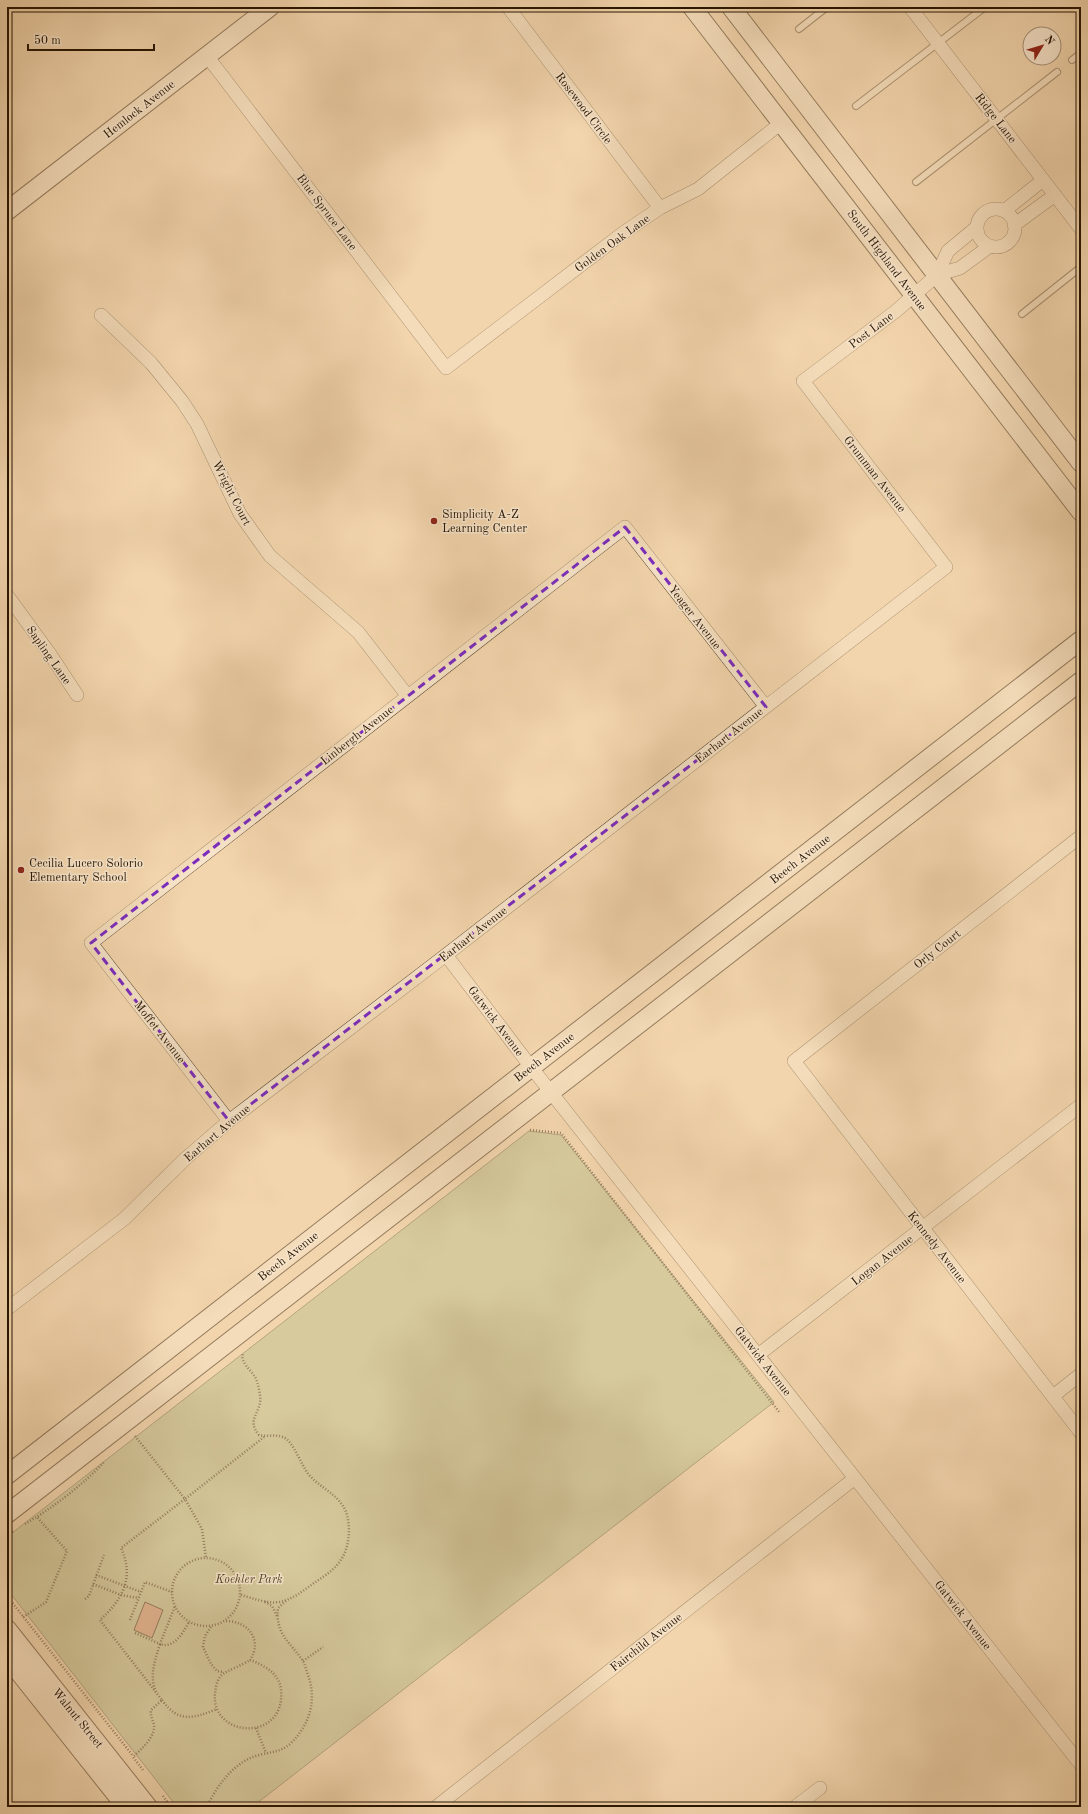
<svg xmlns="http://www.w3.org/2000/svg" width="1088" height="1814" font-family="'Old Standard TT',serif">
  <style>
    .green { fill: #b6be8d; stroke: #6e6946 }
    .building { fill: #d29171; stroke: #261400 }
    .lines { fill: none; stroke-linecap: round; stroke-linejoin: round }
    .lane-casing { stroke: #59442b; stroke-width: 8 }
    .street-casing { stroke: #59442b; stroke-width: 14 }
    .secondary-casing { stroke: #261400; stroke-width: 20 }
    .path { stroke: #261400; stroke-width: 2.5; stroke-dasharray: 1 2; stroke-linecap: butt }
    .lane { stroke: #f7e4ca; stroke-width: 6 }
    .street { stroke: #f7e4ca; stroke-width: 13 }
    .secondary { stroke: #f7e4ca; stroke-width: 18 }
    .marked { fill: none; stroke: #7b2cbf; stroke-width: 3; stroke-dasharray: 8 5; stroke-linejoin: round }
    .poi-dot { fill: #8f2418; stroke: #f7e4ca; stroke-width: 1.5 }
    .labels { text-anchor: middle; stroke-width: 3; stroke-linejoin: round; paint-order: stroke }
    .street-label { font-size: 12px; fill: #261400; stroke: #f7e4ca }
    .poi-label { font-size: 12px; fill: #261400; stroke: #f7e4ca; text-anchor: start }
    .park-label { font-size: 12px; font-style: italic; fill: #51472a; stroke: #f7e4ca }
  </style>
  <rect width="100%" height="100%" fill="#f3d5ad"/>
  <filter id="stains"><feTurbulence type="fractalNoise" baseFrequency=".005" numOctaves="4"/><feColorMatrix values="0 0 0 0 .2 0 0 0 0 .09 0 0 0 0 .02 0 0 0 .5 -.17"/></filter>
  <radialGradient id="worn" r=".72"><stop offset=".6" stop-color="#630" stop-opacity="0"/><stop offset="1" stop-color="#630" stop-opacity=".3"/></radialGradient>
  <path class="green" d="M529,1131L561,1135L774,1402L252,1807H177L7,1589V1537Z"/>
  <path class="building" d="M145,1602L163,1610L152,1638L134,1630Z"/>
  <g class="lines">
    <g class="lane-casing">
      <path id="lane" d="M799,29L827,7
        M1072,60L1081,53
        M856,106L985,7
        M916,182L1057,72
        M1022,314L1081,267"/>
    </g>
    <g class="street-casing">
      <path id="street" d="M508,7L660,208
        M910,7L1081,229
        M207,56L446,368L623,233L660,208L698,189L781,123
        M977 228a19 19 0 1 1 38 0a19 19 0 1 1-38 0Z
        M1004,211L1043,180
        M1014,225L1055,195
        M937,275L960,268L990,246
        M101,315L151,363L182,401L197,424L240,514L270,556L358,632L407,695
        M7,595L50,654L77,695
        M1081,836L794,1061L1081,1433
        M446,955L531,1067L1081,1765
        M229,1121L91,943L625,527L766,707
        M7,1309L124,1219L186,1158L229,1121L446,955L946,567L803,381L896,311L937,275L948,251L977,227
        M758,1355L1081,1105
        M1053,1396L1081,1374
        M436,1807L855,1478
        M795,1807L820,1788"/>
    </g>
    <g class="secondary-casing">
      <path id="secondary" d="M692,7L1081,512
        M731,7L1081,463
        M7,211L270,7
        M7,1475L1081,640
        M7,1514L1081,681
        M7,1629L148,1807
        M7,1657L126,1807"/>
    </g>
    <path class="path" d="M530,1130L561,1133L780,1413
      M135,1436L185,1499L264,1437
      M25,1524C51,1509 84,1484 104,1462
      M7,1535L14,1531
      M172 1592a34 34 0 1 1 68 0a34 34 0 1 1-68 0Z
      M96,1575L141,1592
      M93,1584L121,1595L138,1598
      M241,1595C252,1598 267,1604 280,1602C293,1599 303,1591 314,1583C321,1578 330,1573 336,1566C349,1553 352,1530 346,1512C339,1495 324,1490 312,1478C301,1468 295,1442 283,1437C275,1434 267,1437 259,1435C245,1419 263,1412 260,1395C259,1389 258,1383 255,1377C251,1370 240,1362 243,1354
      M7,1596L133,1756
      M85,1599L89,1596L104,1555
      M265,1602L272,1606L277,1616
      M23,1617L46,1602L67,1551L37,1517
      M130,1620L145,1582L172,1592
      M226,1621C248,1621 263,1640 250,1660
      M211,1627L205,1636L203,1647L211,1664L217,1671L224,1672
      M135,1633L160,1644L175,1606
      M250,1660C264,1665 280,1674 281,1690C286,1743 210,1738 215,1693C216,1687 217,1678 223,1674C226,1671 243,1665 250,1660Z
      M303,1661L323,1647
      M156,1692C149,1676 155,1660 160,1644C174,1649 183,1633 189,1622
      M162,1700C179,1724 194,1718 217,1709
      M256,1728L266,1753
      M143,1770L133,1757C141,1749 155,1738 154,1725C153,1720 150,1716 151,1710L162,1700L100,1620C122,1600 135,1578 121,1548L185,1499L202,1529L206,1558
      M163,1796L171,1807
      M207,1807C217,1785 235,1761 259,1755C270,1752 281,1752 290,1744C310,1725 317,1700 308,1675C306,1670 305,1664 303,1661C290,1642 275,1634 278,1608L286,1601"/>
    <use href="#lane" class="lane"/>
    <use href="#street" class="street"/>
    <use href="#secondary" class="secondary"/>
  </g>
  <path d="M0 0H1088V1814H0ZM625,527L766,707L229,1121L91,943Z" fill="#f3d5ad" fill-opacity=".55" fill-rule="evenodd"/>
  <path class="marked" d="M625,527L766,707L229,1121L91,943Z"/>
  <g class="poi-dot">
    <circle cx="434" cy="521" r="4"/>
    <circle cx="21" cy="870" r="4"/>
  </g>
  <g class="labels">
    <g class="street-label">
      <text transform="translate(584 108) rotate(53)" y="4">Rosewood Circle</text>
      <text transform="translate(139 109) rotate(-38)" y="4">Hemlock Avenue</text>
      <text transform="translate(996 118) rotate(52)" y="4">Ridge Lane</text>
      <text transform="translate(327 212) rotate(53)" y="4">Blue Spruce Lane</text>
      <text transform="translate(612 243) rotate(-36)" y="4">Golden Oak Lane</text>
      <text transform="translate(887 260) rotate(53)" y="4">South Highland Avenue</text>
      <text transform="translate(871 330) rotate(-37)" y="4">Post Lane</text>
      <text transform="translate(875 474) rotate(52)" y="4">Grumman Avenue</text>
      <text transform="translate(232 493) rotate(63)" y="4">Wright Court</text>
      <text transform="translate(695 617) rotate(52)" y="4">Yeager Avenue</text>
      <text transform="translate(49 655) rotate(55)" y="4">Sapling Lane</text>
      <text transform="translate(357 735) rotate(-38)" y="4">Linbergh Avenue</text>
      <text transform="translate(729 735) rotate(-38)" y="4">Earhart Avenue</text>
      <text transform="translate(800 859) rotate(-38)" y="4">Beech Avenue</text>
      <text transform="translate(473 934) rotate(-38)" y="4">Earhart Avenue</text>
      <text transform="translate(937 949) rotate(-38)" y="4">Orly Court</text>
      <text transform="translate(496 1021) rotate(53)" y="4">Gatwick Avenue</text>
      <text transform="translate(160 1032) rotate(52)" y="4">Moffet Avenue</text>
      <text transform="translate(544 1057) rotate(-38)" y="4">Beech Avenue</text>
      <text transform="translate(217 1133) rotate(-40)" y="4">Earhart Avenue</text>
      <text transform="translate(937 1247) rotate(52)" y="4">Kennedy Avenue</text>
      <text transform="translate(288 1256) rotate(-38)" y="4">Beech Avenue</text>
      <text transform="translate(882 1260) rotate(-38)" y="4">Logan Avenue</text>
      <text transform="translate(763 1361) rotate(52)" y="4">Gatwick Avenue</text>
      <text transform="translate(963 1615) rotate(52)" y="4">Gatwick Avenue</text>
      <text transform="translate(646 1642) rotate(-38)" y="4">Fairchild Avenue</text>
      <text transform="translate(78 1718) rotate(51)" y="4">Walnut Street</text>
    </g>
    <g class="poi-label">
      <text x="442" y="518">Simplicity A-Z<tspan x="442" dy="14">Learning Center</tspan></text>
      <text x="29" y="867">Cecilia Lucero Solorio<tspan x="29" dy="14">Elementary School</tspan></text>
    </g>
    <g class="park-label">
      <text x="249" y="1583">Koehler Park</text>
    </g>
  </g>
  <rect width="1088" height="1814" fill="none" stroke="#f3d5ad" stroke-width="24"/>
  <rect x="8" y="8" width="1072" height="1798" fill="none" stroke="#261400" stroke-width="2"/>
  <rect x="12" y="12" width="1064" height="1790" fill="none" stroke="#261400"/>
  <g transform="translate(1042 46) rotate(52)"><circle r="19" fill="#f7e4ca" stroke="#a39179"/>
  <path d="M0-3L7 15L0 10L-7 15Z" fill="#8f2418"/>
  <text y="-6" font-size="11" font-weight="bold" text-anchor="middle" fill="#261400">N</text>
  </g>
  <path d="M28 44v6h126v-6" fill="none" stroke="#261400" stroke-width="2"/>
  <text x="34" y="44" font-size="12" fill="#261400" stroke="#f7e4ca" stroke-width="3" paint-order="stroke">50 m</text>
  <rect width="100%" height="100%" filter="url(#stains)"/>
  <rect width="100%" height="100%" fill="url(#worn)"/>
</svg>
